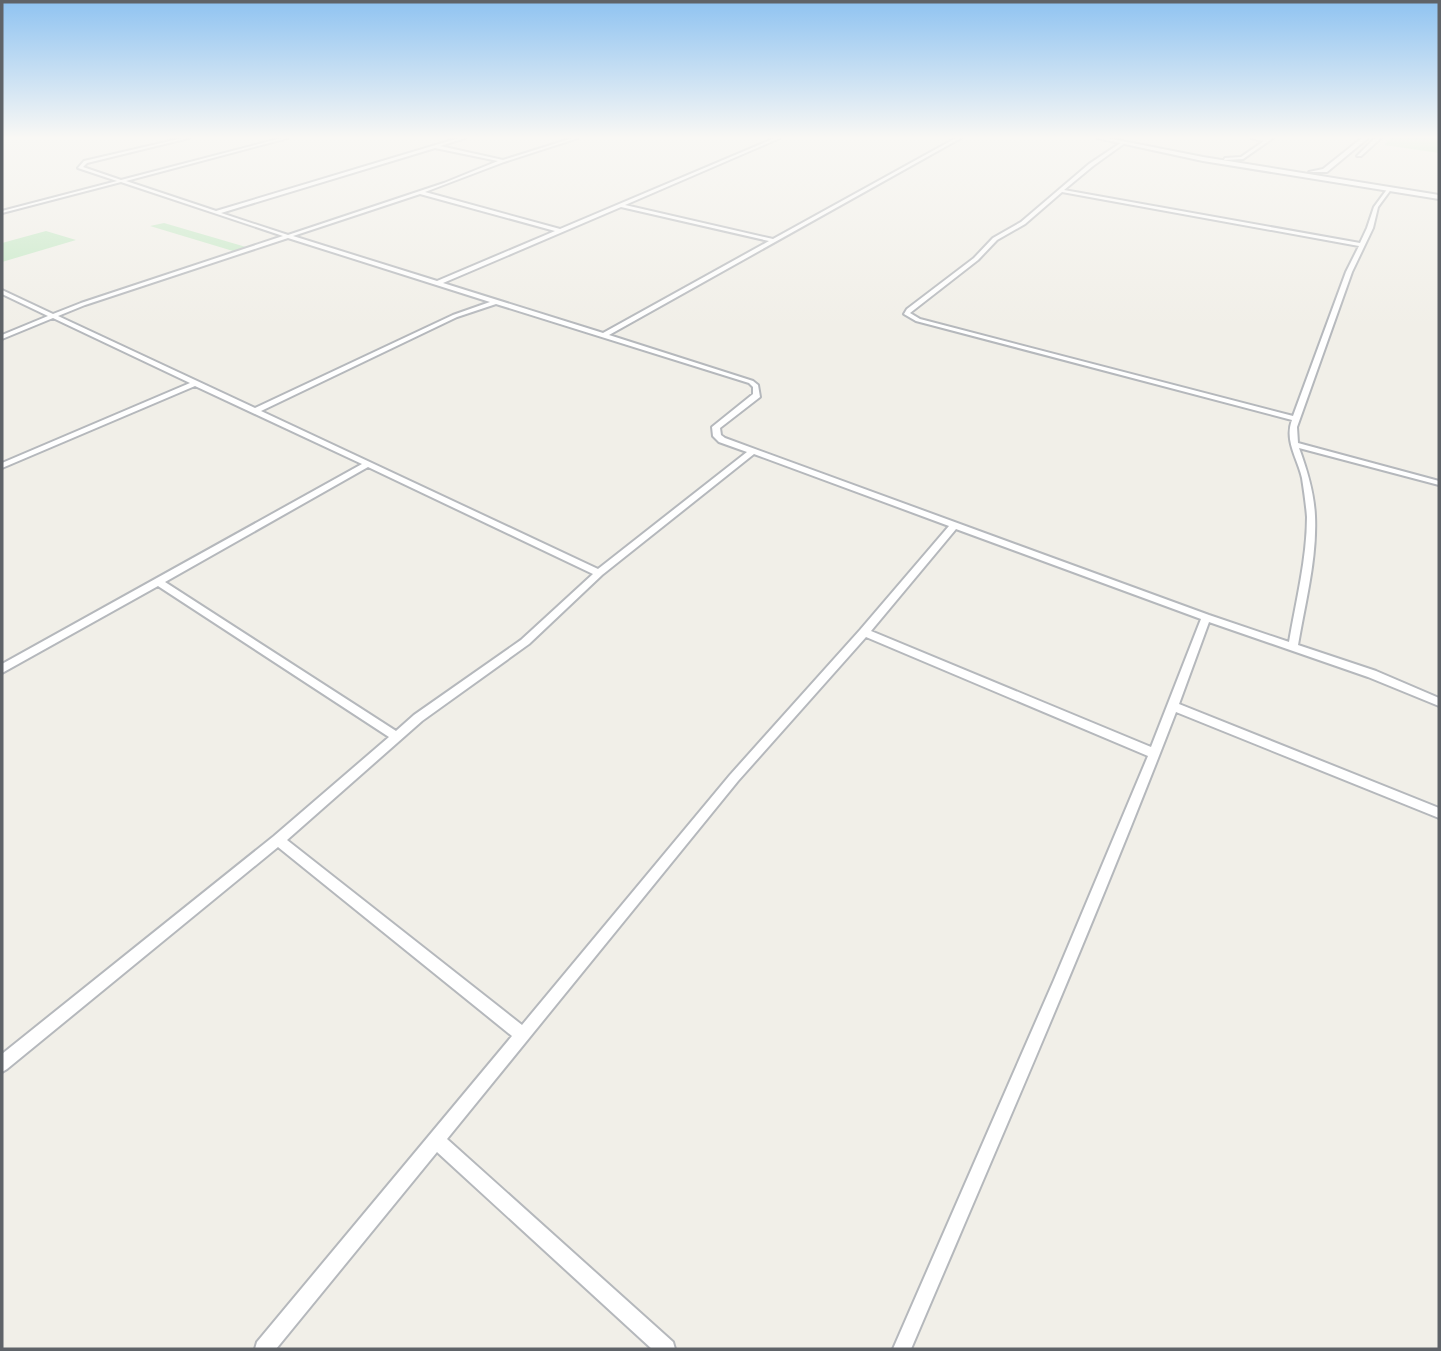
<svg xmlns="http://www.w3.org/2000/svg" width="1441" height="1351" font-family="'Sofia Sans Condensed',sans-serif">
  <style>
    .green { fill: #c5e8c5 }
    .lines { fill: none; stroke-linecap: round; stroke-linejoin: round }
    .minor-casing { stroke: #b5b8bc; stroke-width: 4 }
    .tertiary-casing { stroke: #b5b8bc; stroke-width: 4 }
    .minor { fill: #fff; fill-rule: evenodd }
    .tertiary { fill: #fff; fill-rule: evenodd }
  </style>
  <rect width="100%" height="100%" fill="#f1efe8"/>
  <path class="green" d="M1391,138H1439V153L1384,145Z
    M164,223L246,247L233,251L150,226Z
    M46,231L76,240L2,262V243Z"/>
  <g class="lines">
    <g class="minor-casing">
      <path id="minor" d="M183,138H189L87,163L83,167L121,180L282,138H288L126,181L216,211L459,138H465L440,146L503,160L573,138H578L504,162L425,192L560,229L775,138H780L625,205L773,239L956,138H961L609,335L753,381L758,385L760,397L720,428L721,435L725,438L1209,615L1289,642C1296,601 1307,558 1307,517C1306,504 1304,491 1302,478C1298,459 1284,441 1292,420L916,321L904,314L907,309L974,258L993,238L1021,222L1089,164L1122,142L1125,143L1093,166L1064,190L1360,243L1367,228L1374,207L1388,188H1392L1378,207L1373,228L1352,272L1297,427L1298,443L1439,481V485L1299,448C1307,470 1314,492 1315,516C1317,559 1305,603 1298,645L1376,671L1439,698V706L1368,677L1209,622L1179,704L1439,808V818L1176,712C1094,925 1001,1138 911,1349H893L1054,980L1148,756L866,637L738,781L447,1139L673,1342L675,1349H652L437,1152L276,1349H255L257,1342L512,1036L278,847L7,1069L2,1072V1054L274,836L389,737L158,586L2,673V664L362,464L195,386L2,468V463L190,383L53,318L2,339V335L48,316L2,294V290L53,314L81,303L283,236L121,182L2,213V211L117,181L78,168L84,161ZM435,148L498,161L444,183L288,235L221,213ZM1062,192L1359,246L1346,272L1293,416L920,319L910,313L978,260L997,240L1025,224ZM420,194L555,231L437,281L293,236ZM621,207L769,241L603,333L443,283ZM288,238L490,302L453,315L255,408L58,316L85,305ZM496,304L749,383L753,387V394L712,427L713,436L719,442L747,452L598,569L261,411L457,317ZM754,454L949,526L860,630L730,775L522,1025L287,840L422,721L529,644L602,575ZM368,467L593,574L521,640L414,715L396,731L165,582ZM956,529L1201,619L1151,747L871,631Z
        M1251,138H1273L1243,159L1224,160L1225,158L1241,157L1264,141Z"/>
    </g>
    <g class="tertiary-casing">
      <path id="tertiary" d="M1097,138H1107L1203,157L1439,195V199L1203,161Z
        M1362,138H1368L1327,172H1309L1323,169Z
        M1375,138H1381L1361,156H1357Z"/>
    </g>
    <use href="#minor" class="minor"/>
    <use href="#tertiary" class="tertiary"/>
  </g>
  <linearGradient id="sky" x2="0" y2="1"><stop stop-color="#8fc3f1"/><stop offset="0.42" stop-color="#f9f8f5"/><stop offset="1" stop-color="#f9f8f5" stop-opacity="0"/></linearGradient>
  <rect width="1441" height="327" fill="url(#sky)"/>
  <rect width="1441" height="1351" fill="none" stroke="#5f6368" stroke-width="7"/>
</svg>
